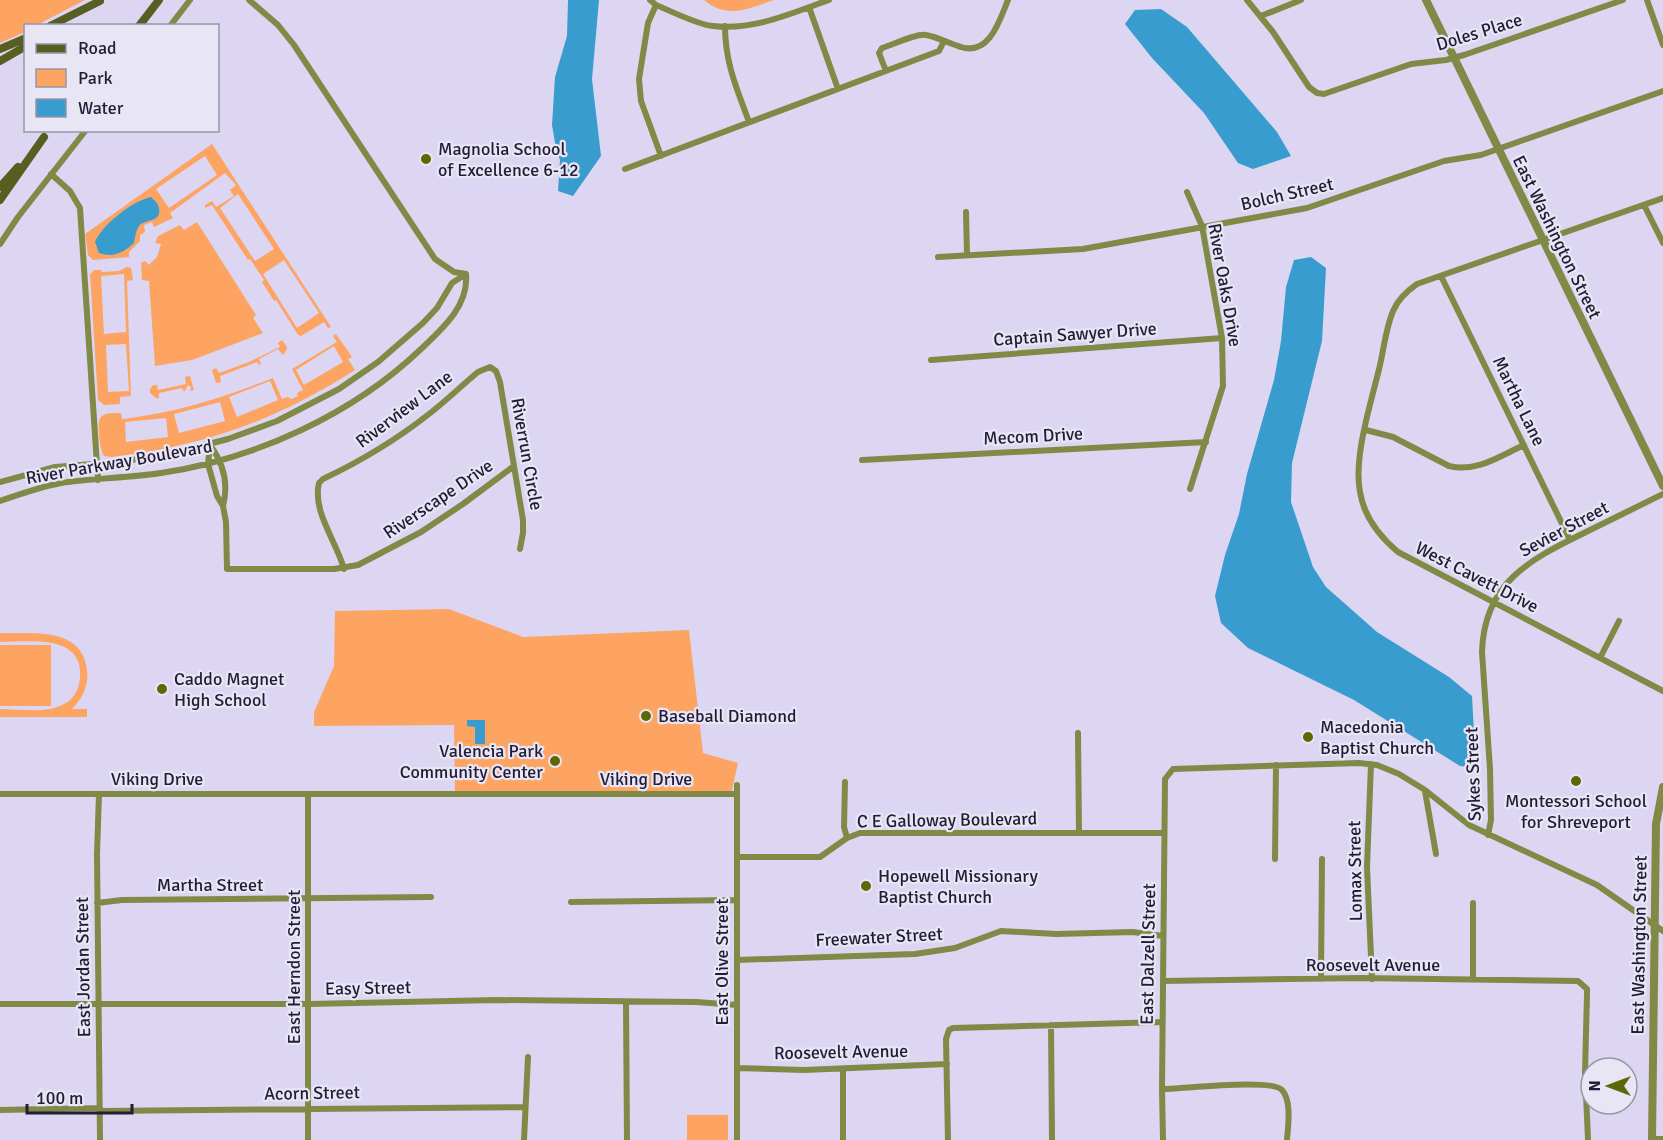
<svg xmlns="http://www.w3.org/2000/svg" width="1663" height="1140" font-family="Signika,sans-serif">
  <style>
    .green { fill: #fda463; fill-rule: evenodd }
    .water { fill: #399cce }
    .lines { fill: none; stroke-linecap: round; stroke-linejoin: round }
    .minor { stroke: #808945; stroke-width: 6 }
    .tertiary { stroke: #808945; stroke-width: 8 }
    .secondary { stroke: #575e21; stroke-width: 8 }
    .poi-dot { fill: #5e6606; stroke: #e8e5f4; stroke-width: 2 }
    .labels { text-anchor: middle; stroke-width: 4.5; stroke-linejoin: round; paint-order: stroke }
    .street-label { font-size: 18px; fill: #231c37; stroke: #e8e5f4 }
    .poi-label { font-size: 18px; fill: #231c37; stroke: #e8e5f4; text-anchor: start }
  </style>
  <rect width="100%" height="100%" fill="#dcd6f3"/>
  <path class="green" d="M0,0H85L37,25L26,26L25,32L0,43Z
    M704,0H774C749,8 727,20 704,0Z
    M212,144L331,327L328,328L324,322L301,336L298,335L276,300L274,301L262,282L264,280L250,259L248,260L212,205L205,208V205L212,201L216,207L234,196L230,190L236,185L225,173L170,213L173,218L171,219L154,227L152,222L144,225L145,232L140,235V241L129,252V257L93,260L88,255L85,234ZM205,156L217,175L169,208L156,189ZM238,194L274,249L255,261L220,208ZM284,260L319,313L297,328L263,274Z
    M197,222L256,315L253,318L263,333L192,360L155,366L149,281L142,280L141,263L145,261L149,265L157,257L161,244L155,243L158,236L180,225L184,230Z
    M127,267L131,268L133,280L127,281L131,396L120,397V404L104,405L98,400L90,274L94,270H101L102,272L119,271ZM124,274L126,332L104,334L101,276ZM126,344L129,391L108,392L106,345Z
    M336,334L352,357L348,359L355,370C277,420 204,446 112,457L104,456C100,451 96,422 101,417C105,412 116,413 121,413L122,419H124C179,412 222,398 273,378L282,399L288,397L291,399L298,396L297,393L303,390L292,369L337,342L333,336ZM334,346L343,362L304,385L296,370ZM270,381L278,400L237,417L229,397ZM220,402L225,421L179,433L174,414ZM166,418L168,437L126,442L125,422Z
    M282,340L287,347L286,351L283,355L278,349L259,359L261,364L259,365L257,362L220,376L221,382L216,383L212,370L216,368L219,373L249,362L280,347L278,343Z
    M190,376L194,390L190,391L191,387L188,385L184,392L182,388L159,393V398H156L150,393V389L153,385H157L158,390L186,384L185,377Z
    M449,609L523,637L689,630L703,753L738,763L731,794H455L454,725L314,726V712L334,666L335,611Z
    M0,633C33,634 83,626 87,671C89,686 82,699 72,709H87V717H0V709C19,709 47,714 64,704C74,699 79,689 80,678C84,633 28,642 0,642Z
    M0,645H51V706H0Z
    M687,1115H728V1140H687Z"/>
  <path class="water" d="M568,0H599L592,79L601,156L573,196L558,191L560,160L556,149L552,125L555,77L567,36Z
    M1161,9L1187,27L1277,132L1291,156L1253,169L1238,163L1204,113L1152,58L1125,24L1135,10Z
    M151,197C154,200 158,203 159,208C162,222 146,219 140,225C136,229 135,238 134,243C123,253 113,258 99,253L95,242C102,225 132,201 151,197Z
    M1311,257L1326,268L1322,341L1292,463L1291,502L1313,567L1326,587L1377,632L1449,677L1472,696L1476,768L1460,766L1354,700L1248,648L1221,623L1215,596L1225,555L1239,514L1247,474L1274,380L1281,341L1286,287L1294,260Z
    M467,720H485V744H475V727L467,726Z"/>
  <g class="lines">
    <path class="minor" d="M249,0L278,25L294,45L435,259L454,272L466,274
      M650,0L656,5C671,11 698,25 713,26C753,31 792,13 829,0
      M1247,0L1273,32L1309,87L1317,93L1324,94L1411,64L1446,60L1464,55L1623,0
      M1647,0L1663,45
      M656,5L648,23L639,79L641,101L661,156
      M809,7L838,89
      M1261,16L1301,0
      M170,26L190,0
      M725,26C725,63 737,89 749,122
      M886,71L879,53L882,48C892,45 917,33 926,35C938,37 950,44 961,47C990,56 1000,19 1008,0
      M625,169L939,51L944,41
      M51,174L70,191L80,208L98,480
      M1187,192L1202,226L1222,338L1223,386L1190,489
      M1663,198L1417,284C1407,291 1398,299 1393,311C1386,328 1384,347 1380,365C1372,400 1353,456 1360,492C1364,517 1379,536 1398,552L1663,691
      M1644,205L1663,243
      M966,212L967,255
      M0,244L18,217L86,130
      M938,257L1083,249L1307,208L1444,161L1481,155L1663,91
      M1441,276L1570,540
      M931,360L1222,338
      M1366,430L1393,437L1449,466C1476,473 1500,456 1524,445
      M210,445L208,464L217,496L223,506L226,522L227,569H334L358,565L421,532L463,504L514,466
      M210,445C224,464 229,483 223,506
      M862,460L1206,442
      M0,482L55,467L118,462L170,454L228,439L277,421L339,389L378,362L423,323L437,308L452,283L466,274
      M0,501C20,494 40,487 61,483C94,478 128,478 161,473C255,459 352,415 421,349C442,329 469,306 466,274
      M344,569C337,542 312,512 319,483L323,479C361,461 396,440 429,414C446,401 461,386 478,372L490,367L496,371L500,382L523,520V533L520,549
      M1600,658L1619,621
      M1078,733L1079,833
      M1371,764L1367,867L1372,979
      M845,782L844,827L847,838
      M1425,791L1436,854
      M0,794H737
      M99,794L97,854L100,1140
      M308,794V1140
      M1488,835L1491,820L1490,769L1482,652C1484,583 1529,560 1584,533C1610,520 1637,507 1663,494
      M737,857H820L847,838L860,833H1164
      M1275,859L1276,765
      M571,902L737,900
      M97,903L122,900L431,897
      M1473,903V980
      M737,960L915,954L955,948L1001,931L1056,934L1133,932L1163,936
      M1321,979L1322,859
      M1163,981L1360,978L1578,981L1587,989V994L1585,1073L1588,1139
      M626,1002L627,1140
      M0,1004H309L496,1000L696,1002L737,1005
      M1051,1025L1052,1140
      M737,1068L804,1070L947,1064
      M1162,1089C1182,1089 1272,1078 1282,1090C1292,1101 1288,1126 1287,1140
      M0,1110L100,1108
      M100,1111L525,1107
      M1652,1139H1663
      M524,1140L528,1057
      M737,1140V785
      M843,1140V1069
      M948,1140L946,1039L949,1030L953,1028L1162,1022
      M1163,1140L1162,1089L1165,779L1173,769L1359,763L1377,765L1399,774L1425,790L1469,825L1597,885L1663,931"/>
    <path class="tertiary" d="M1426,0L1663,486
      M1652,1140L1656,824L1663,787"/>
    <path class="secondary" d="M50,26L100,1
      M139,26L159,0
      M0,49L26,38
      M0,61L26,46
      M0,187L18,167
      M0,200L44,137"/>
  </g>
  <g class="poi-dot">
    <circle cx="426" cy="159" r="6"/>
    <circle cx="162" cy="689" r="6"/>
    <circle cx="646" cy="716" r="6"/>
    <circle cx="1308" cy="737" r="6"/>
    <circle cx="555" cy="761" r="6"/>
    <circle cx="1576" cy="781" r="6"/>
    <circle cx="866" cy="886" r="6"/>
  </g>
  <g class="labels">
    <g class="street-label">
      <text transform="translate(1479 32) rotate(-17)" y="6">Doles Place</text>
      <text transform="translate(1287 194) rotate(-13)" y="6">Bolch Street</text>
      <text transform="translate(1557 237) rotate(64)" y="6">East Washington Street</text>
      <text transform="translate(1225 285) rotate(80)" y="6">River Oaks Drive</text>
      <text transform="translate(1075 334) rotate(-4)" y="6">Captain Sawyer Drive</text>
      <text transform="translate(1519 401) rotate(64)" y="6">Martha Lane</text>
      <text transform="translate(404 409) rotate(-37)" y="6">Riverview Lane</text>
      <text transform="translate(1033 436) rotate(-3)" y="6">Mecom Drive</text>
      <text transform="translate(527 454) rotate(80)" y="6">Riverrun Circle</text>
      <text transform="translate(119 462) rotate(-10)" y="6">River Parkway Boulevard</text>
      <text transform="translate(438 499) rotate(-34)" y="6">Riverscape Drive</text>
      <text transform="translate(1564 529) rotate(-28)" y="6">Sevier Street</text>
      <text transform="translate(1477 577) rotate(27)" y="6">West Cavett Drive</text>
      <text transform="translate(1473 774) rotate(-92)" y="6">Sykes Street</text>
      <text x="157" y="785">Viking Drive</text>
      <text x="646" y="785">Viking Drive</text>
      <text transform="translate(947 820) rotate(-1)" y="6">C E Galloway Boulevard</text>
      <text transform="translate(1355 871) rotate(-91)" y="6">Lomax Street</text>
      <text x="210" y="891">Martha Street</text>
      <text transform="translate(879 937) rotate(-3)" y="6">Freewater Street</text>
      <text transform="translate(1639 945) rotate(-89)" y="6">East Washington Street</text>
      <text transform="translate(1148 954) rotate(-89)" y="6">East Dalzell Street</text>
      <text transform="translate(722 962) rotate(-90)" y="6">East Olive Street</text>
      <text x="1373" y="971">Roosevelt Avenue</text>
      <text transform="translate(83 967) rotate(-91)" y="6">East Jordan Street</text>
      <text transform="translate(294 967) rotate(-90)" y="6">East Herndon Street</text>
      <text transform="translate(368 988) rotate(-1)" y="6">Easy Street</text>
      <text transform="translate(841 1052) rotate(-1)" y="6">Roosevelt Avenue</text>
      <text transform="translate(312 1093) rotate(-1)" y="6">Acorn Street</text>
    </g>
    <g class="poi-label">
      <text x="438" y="155">Magnolia School<tspan x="438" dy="21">of Excellence 6-12</tspan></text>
      <text x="174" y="685">Caddo Magnet<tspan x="174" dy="21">High School</tspan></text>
      <text x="658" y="722">Baseball Diamond</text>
      <text x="1320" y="733">Macedonia<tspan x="1320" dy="21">Baptist Church</tspan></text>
      <text x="543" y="757" text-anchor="end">Valencia Park<tspan x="543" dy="21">Community Center</tspan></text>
      <text x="1576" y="807" text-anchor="middle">Montessori School<tspan x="1576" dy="21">for Shreveport</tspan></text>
      <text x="878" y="882">Hopewell Missionary<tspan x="878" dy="21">Baptist Church</tspan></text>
    </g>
  </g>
  <rect x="24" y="24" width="195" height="108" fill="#e8e5f4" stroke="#9995a8" stroke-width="1.5"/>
  <rect x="36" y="44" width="30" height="9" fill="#575e21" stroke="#9995a8" stroke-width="1.5"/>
  <text x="78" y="54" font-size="18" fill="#231c37">Road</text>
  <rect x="36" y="69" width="30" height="18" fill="#fda463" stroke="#9995a8" stroke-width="1.5"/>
  <text x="78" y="84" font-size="18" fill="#231c37">Park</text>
  <rect x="36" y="99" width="30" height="18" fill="#399cce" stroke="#9995a8" stroke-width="1.5"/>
  <text x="78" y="114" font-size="18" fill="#231c37">Water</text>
  <g transform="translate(1609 1086) rotate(270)"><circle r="28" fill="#e8e5f4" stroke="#9995a8" stroke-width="1.5"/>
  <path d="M0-4.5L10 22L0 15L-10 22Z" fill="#5e6606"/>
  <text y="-9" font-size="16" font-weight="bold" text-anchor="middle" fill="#231c37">N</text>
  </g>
  <path d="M27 1104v9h105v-9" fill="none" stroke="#231c37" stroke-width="3"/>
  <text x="36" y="1104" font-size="18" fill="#231c37" stroke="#e8e5f4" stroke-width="4.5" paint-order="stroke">100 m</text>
</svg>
